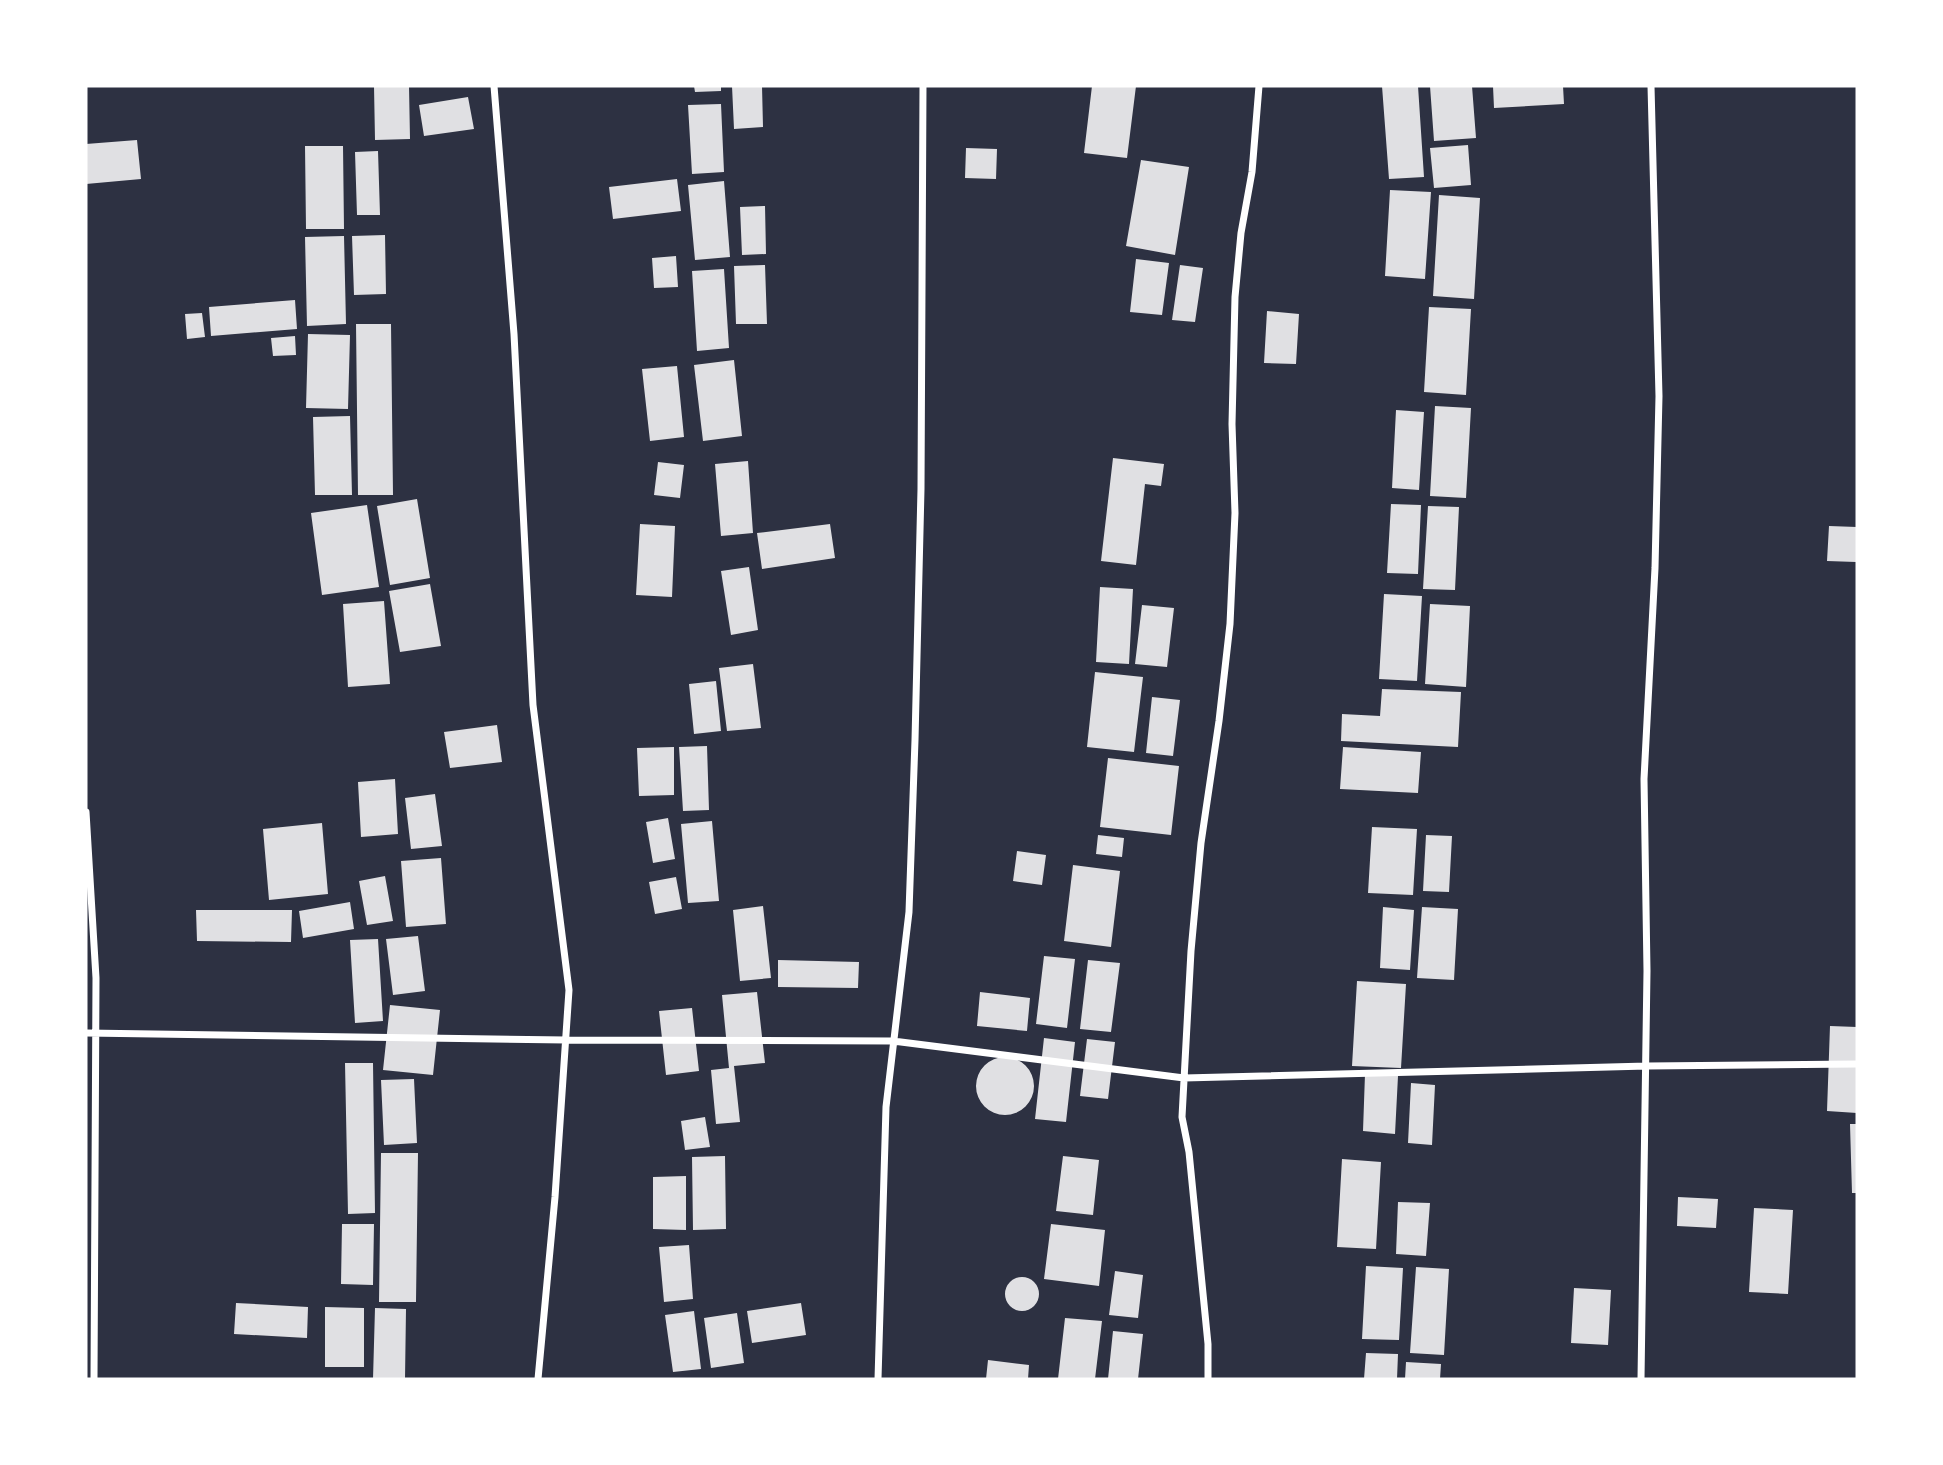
<svg xmlns="http://www.w3.org/2000/svg" width="1943" height="1465" font-family="Literata,serif">
  <style>
    .building { fill: #e0e0e3 }
    .lines { fill: none; stroke-linecap: round; stroke-linejoin: round }
    .minor { stroke: #fff; stroke-width: 7 }
  </style>
  <rect width="100%" height="100%" fill="#2d3142"/>
  <path class="building" d="M374,86H409L410,139L375,140Z
    M694,86H721V91L695,92Z
    M732,86H762L763,127L734,129Z
    M1092,86H1136L1127,158L1084,153Z
    M1382,86H1418L1424,177L1389,179Z
    M1430,86H1472L1476,138L1434,141Z
    M1493,86H1563L1564,104L1494,108Z
    M468,97L474,129L424,136L419,105Z
    M721,104L724,172L692,174L688,105Z
    M137,140L141,179L86,184V144Z
    M1468,145L1471,185L1434,188L1430,148Z
    M305,146H343L344,229H306Z
    M966,148L997,149L996,179L965,178Z
    M378,151L380,215H357L355,152Z
    M1141,160L1189,167L1175,255L1126,246Z
    M677,179L681,211L613,219L609,187Z
    M724,181L730,257L695,260L688,185Z
    M1390,190L1431,192L1425,279L1385,276Z
    M1439,195L1480,198L1474,299L1433,296Z
    M765,206L766,254L742,255L740,207Z
    M385,235L386,294L354,295L352,236Z
    M344,236L346,324L307,326L305,237Z
    M676,256L678,287L654,288L652,258Z
    M1136,259L1169,263L1162,315L1130,312Z
    M765,265L767,324H736L734,266Z
    M1180,265L1203,268L1195,322L1172,320Z
    M724,269L729,348L697,351L692,271Z
    M295,300L297,329L211,336L209,307Z
    M1429,307L1471,309L1466,395L1424,392Z
    M1267,311L1299,314L1296,364L1264,363Z
    M202,313L205,337L187,339L185,314Z
    M356,324H391L393,495H358Z
    M308,334L350,335L348,409L306,408Z
    M295,336L296,355L273,356L271,338Z
    M734,360L742,436L703,441L694,365Z
    M677,366L684,437L650,441L642,369Z
    M1435,406L1471,408L1466,498L1430,496Z
    M1396,410L1424,412L1419,490L1392,488Z
    M350,416L352,495H315L313,417Z
    M1113,458L1164,464L1161,486L1145,484L1136,565L1101,561Z
    M748,461L753,533L721,536L715,464Z
    M658,462L684,465L680,498L654,495Z
    M417,499L430,578L390,585L377,506Z
    M1391,504L1421,505L1418,574L1387,573Z
    M367,505L379,587L322,595L311,513Z
    M1428,506L1459,507L1455,590L1423,589Z
    M640,524L675,526L672,597L636,595Z
    M830,524L835,558L762,569L757,533Z
    M1829,526L1857,527L1856,562L1827,561Z
    M749,567L758,630L731,635L721,571Z
    M430,584L441,646L400,652L389,591Z
    M1100,587L1133,589L1129,664L1096,662Z
    M1384,594L1422,596L1417,681L1379,679Z
    M384,601L390,684L348,687L343,604Z
    M1430,604L1470,606L1466,687L1425,684Z
    M1142,605L1174,608L1167,667L1135,664Z
    M753,664L761,728L727,731L719,668Z
    M1095,672L1143,677L1134,752L1087,747Z
    M716,681L721,731L694,734L689,684Z
    M1382,689L1461,692L1458,747L1341,741L1342,714L1380,716Z
    M1152,697L1180,700L1173,756L1146,753Z
    M497,725L502,762L450,768L444,732Z
    M707,746L709,810L683,811L679,747Z
    M674,747V795L639,796L637,748Z
    M1343,747L1421,752L1418,793L1340,789Z
    M1108,758L1179,766L1171,835L1100,827Z
    M395,779L398,834L361,837L358,782Z
    M435,794L442,846L411,849L405,798Z
    M668,818L675,859L653,863L646,822Z
    M712,821L719,901L688,903L681,824Z
    M322,823L328,894L269,900L263,829Z
    M1372,827L1417,829L1413,895L1368,893Z
    M1098,835L1124,838L1122,857L1096,854Z
    M1426,835L1452,836L1449,892L1423,891Z
    M1017,851L1046,855L1042,885L1013,881Z
    M441,858L446,924L406,927L401,861Z
    M1073,865L1120,871L1111,947L1064,941Z
    M385,876L393,921L367,925L359,881Z
    M676,877L682,909L655,914L649,882Z
    M350,902L354,929L303,938L299,911Z
    M763,906L771,978L740,981L733,910Z
    M1383,907L1414,910L1410,970L1380,968Z
    M1422,907L1458,909L1454,980L1417,978Z
    M196,910H292L291,942L197,941Z
    M418,936L425,991L393,995L386,939Z
    M378,939L383,1021L355,1023L350,940Z
    M1044,956L1075,959L1067,1028L1036,1024Z
    M778,960L859,962L858,988L778,987Z
    M1088,960L1120,963L1111,1032L1080,1029Z
    M1357,981L1406,984L1401,1068L1352,1066Z
    M757,992L765,1063L734,1066L740,1122L716,1124L711,1070L729,1068L722,995Z
    M980,992L1030,998L1027,1031L977,1026Z
    M390,1005L440,1010L433,1075L383,1070Z
    M692,1008L699,1071L666,1075L659,1011Z
    M1830,1026L1857,1027V1113L1827,1111Z
    M1044,1038L1075,1042L1066,1122L1035,1119Z
    M1087,1039L1115,1042L1108,1099L1080,1096Z
    M976 1086a29 29 0 1 1 58 0a29 29 0 1 1-58 0Z
    M345,1063H373L375,1213L348,1214Z
    M1365,1074L1398,1076L1395,1134L1363,1131Z
    M414,1079L417,1143L384,1145L381,1080Z
    M1411,1083L1435,1085L1432,1145L1408,1143Z
    M705,1117L710,1147L685,1150L681,1121Z
    M1850,1124H1857V1193H1852Z
    M381,1153H418L416,1302H379Z
    M725,1156L726,1229L693,1230L692,1157Z
    M1063,1156L1099,1160L1093,1215L1056,1211Z
    M1342,1159L1381,1162L1376,1249L1337,1247Z
    M686,1176V1230L653,1229V1177Z
    M1678,1197L1718,1199L1716,1228L1677,1226Z
    M1398,1202L1430,1203L1426,1256L1396,1254Z
    M1754,1208L1793,1210L1788,1294L1749,1292Z
    M342,1224H374L373,1285L341,1284Z
    M1051,1224L1105,1230L1099,1286L1044,1279Z
    M689,1245L693,1299L664,1302L659,1247Z
    M1366,1266L1403,1268L1399,1340L1362,1339Z
    M1416,1267L1449,1269L1444,1355L1410,1353Z
    M1115,1271L1143,1275L1138,1318L1109,1315Z
    M1005 1294a17 17 0 1 1 34 0a17 17 0 1 1-34 0Z
    M1574,1288L1611,1290L1608,1345L1571,1343Z
    M236,1303L308,1307L307,1338L234,1334Z
    M801,1303L806,1335L752,1343L747,1311Z
    M325,1307L364,1308V1367H325Z
    M375,1308L406,1309L405,1379H373Z
    M694,1311L701,1369L673,1372L665,1315Z
    M737,1313L744,1363L711,1368L704,1318Z
    M1065,1318L1102,1321L1095,1379H1058Z
    M1113,1331L1143,1334L1138,1379H1108Z
    M1366,1353L1398,1354L1397,1379H1364Z
    M988,1360L1029,1365L1028,1379H986Z
    M1406,1362L1441,1364L1440,1379H1405Z"/>
  <g class="lines">
    <path class="minor" d="M494,86L514,334L533,705L569,990L555,1197L538,1379
      M86,812L96,978L94,1379
      M86,1033L566,1040L893,1041L1184,1078L1647,1066L1857,1064
      M878,1379L886,1107L909,912L915,740L921,489L923,86
      M1208,1379V1344L1189,1152L1182,1117L1191,951L1201,843L1219,721L1230,624L1235,513L1232,424L1235,297L1241,233L1252,172L1259,86
      M1641,1379L1647,971L1644,779L1655,568L1659,396L1651,86"/>
  </g>
  <rect width="1943" height="1465" fill="none" stroke="#ffffff" stroke-width="175"/>
</svg>
